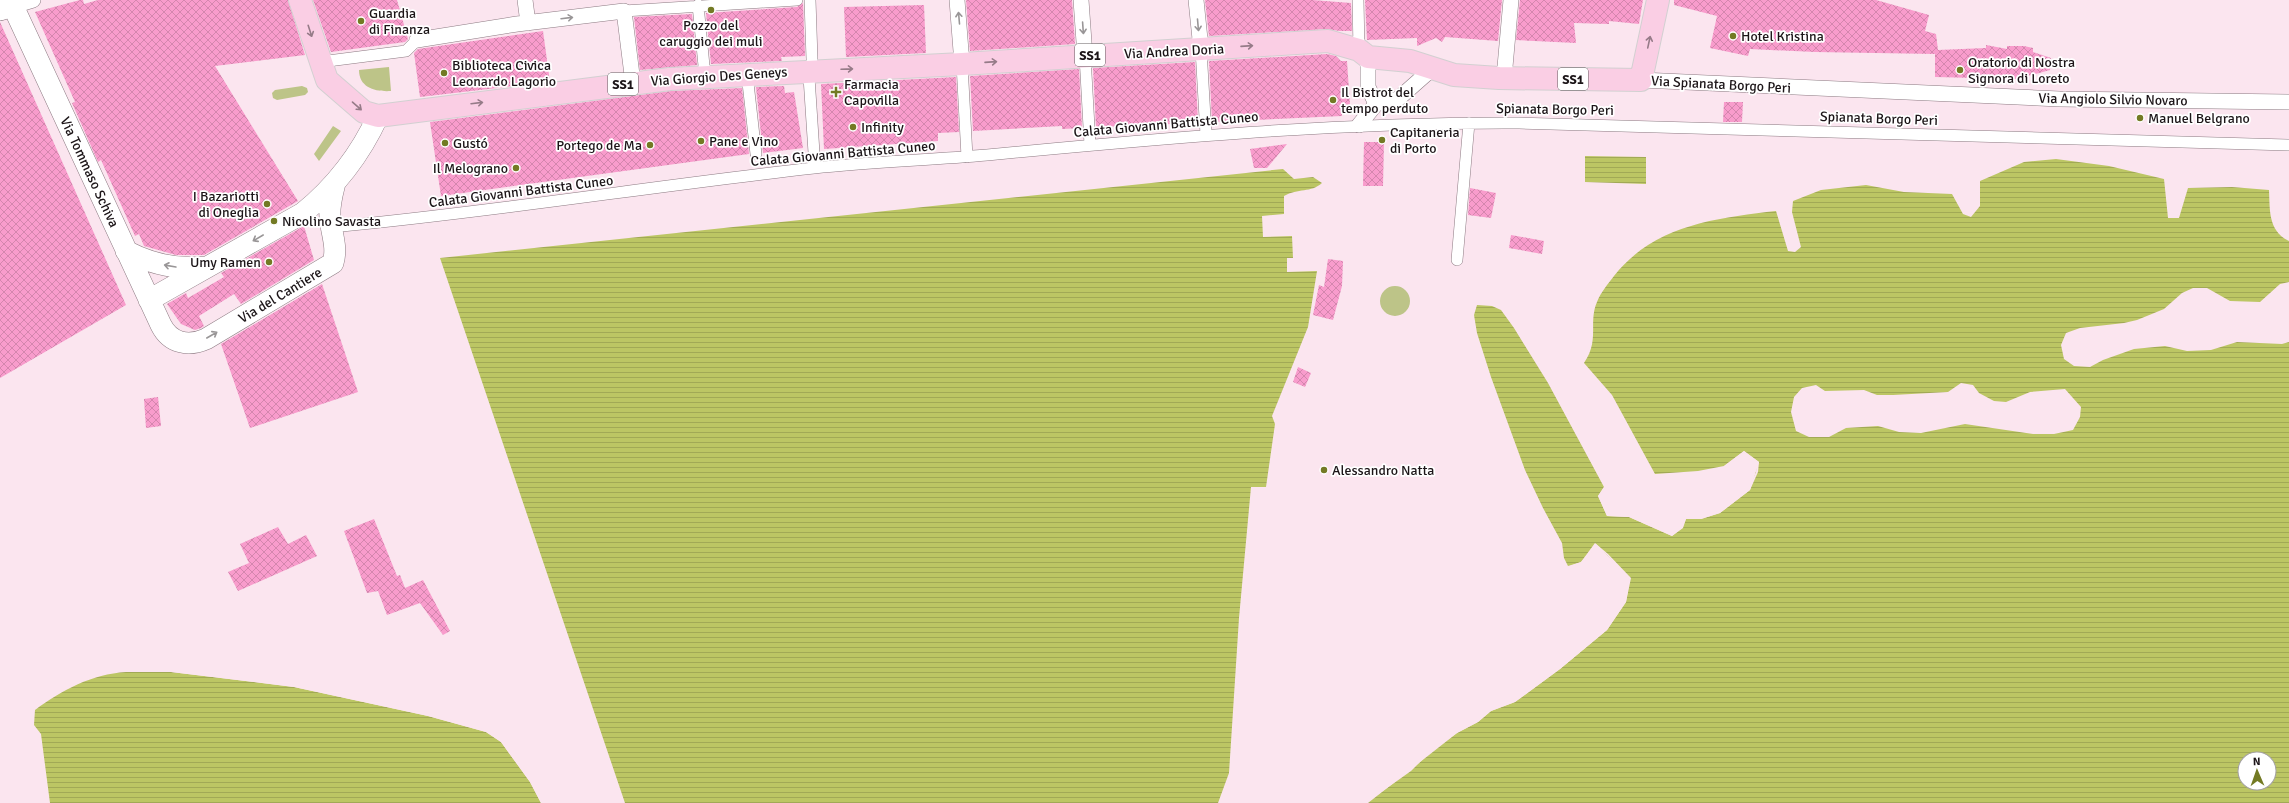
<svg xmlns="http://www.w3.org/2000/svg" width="2289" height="803" font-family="Signika,sans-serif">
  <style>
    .grass { fill: #bdc488 }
    .water { fill: url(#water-rules); fill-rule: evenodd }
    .pier { fill: #fbe5ef }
    .building { fill: url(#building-cross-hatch) }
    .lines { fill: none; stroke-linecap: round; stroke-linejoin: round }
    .pedestrian-casing { stroke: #8c7a82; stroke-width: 12 }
    .minor-casing { stroke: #8c7a82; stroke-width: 16 }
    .secondary-casing { stroke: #8c7a82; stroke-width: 22 }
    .primary-casing { stroke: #d2d0d1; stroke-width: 24 }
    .pedestrian { stroke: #fff; stroke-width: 11 }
    .minor { stroke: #fff; stroke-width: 15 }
    .secondary { stroke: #fff; stroke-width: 21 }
    .primary { stroke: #facee4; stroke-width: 22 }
    .oneway { stroke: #999697 }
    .oneway2 { stroke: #967b88 }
    .poi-dot { fill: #737a24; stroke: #fff; stroke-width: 1.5 }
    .labels { text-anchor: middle; stroke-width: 3.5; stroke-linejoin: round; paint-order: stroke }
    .shield { fill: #fff; stroke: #605b5d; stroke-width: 1 }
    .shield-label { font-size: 13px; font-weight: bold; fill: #1c1518 }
    .poi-label { font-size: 14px; fill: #1c1518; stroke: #fff; text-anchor: start }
    .street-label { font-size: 14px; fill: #1c1518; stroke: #fff }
  </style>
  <defs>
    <pattern id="water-rules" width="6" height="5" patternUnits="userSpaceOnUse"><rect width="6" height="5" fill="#bcc664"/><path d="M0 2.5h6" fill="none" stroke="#a1a956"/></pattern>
    <pattern id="building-cross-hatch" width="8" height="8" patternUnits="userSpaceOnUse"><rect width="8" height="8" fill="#f89ccc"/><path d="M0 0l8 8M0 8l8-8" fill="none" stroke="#d486ae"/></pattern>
  </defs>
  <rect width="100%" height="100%" fill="#fbe5ef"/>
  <path class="grass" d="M389,67L391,91C376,92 359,88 359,70Z
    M302,86L307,88L308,92L305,95L277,100L273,98L272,93L275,90Z
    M333,126L341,131L319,161L314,154Z
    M1380 301a15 15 0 1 1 30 0a15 15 0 1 1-30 0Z"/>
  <path class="water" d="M1585,156L1646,157V184L1585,182Z
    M2056,159L2109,166L2164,179L2168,218H2179L2188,188L2232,187L2269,190C2270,210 2268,231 2289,241V803H1368L1457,733L1478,722L1491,711L1515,702L1560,669L1607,630L1626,602L1630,578L1596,544L1581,562L1568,566L1564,558L1562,543L1543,508L1525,470L1491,377L1477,333L1474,315L1477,305L1492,306L1501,310L1514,328L1548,383L1604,487L1598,496L1607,516L1629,517L1672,536L1682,528L1686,519H1701L1720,513L1750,490L1759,462L1744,451L1724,466L1698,471L1655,474L1612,395L1584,363C1600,340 1588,323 1597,302C1601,292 1608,284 1614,276C1654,225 1716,218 1776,211L1788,251L1795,252L1801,247L1792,212L1793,201L1821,190L1866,185L1904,192L1952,194L1963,214L1971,217L1980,206V181L2024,162ZM2245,759H2269V783H2245Z
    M1283,169L1294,179L1313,177L1322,183C1311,193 1298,188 1284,196V214L1262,216L1263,237L1292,236L1293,258H1287V272L1317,271L1308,327L1272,416L1275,424L1266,487H1251L1239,618L1229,773L1218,803H625L440,258Z
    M126,672H171L294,687L428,716L486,732L501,742L530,782L541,803H50L41,734L34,725L35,710C62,690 92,674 126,672Z"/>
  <path class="pier" d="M2289,282V342L2282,344L2237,342L2211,350L2187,351L2165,346L2134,349L2103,360L2090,367L2074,366L2064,359L2061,345L2066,333L2080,328L2124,323L2137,320L2164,309L2182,293L2193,288H2207L2230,301L2260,302L2280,284Z
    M1961,383L1973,385L1979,393L1994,401L2006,402L2030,392L2065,389L2081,407L2080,417L2073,430L2054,434H2033L1965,424L1921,433L1899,432L1878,426L1846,428L1829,437H1809L1796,431L1791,412L1794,397L1802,388L1816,385L1825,391L1864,390L1877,395H1893L1948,392Z
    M1744,451L1759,462L1758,472L1750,490L1720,513L1701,519H1686L1683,528L1672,536L1629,517L1607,516L1598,496L1604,487H1606L1600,496L1609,514L1630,515L1671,534L1681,527L1685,517H1701L1719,511L1749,488L1756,472L1757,462L1750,456L1744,453L1724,468V466Z
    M1595,543L1608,554L1631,578L1626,602L1607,630L1560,669L1515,702L1491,711L1478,722L1457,733L1429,753L1411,771L1366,803L1409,769L1428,751L1456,732L1477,720L1490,709L1514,700L1558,668L1605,628L1624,602L1628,579L1607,555L1596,546L1583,564L1567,567L1581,562Z
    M122,670H172L294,685L429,714L487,730L503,741L532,781L543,803H541L530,782L501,742L486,732L428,716L294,687L171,672H126Z"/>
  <path class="building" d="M80,0H83L84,4L98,0H288L305,55L215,66L298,201L204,255H176L144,246L139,234L135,236L101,160L98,162L72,103L75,102L35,12Z
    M313,0H397L408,39L405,42L331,52Z
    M966,0H1072L1075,44L970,51Z
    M1205,0H1312L1351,3L1352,31H1339L1327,29L1209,36Z
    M1365,0H1502L1498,41L1445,37L1442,42L1436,38L1417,46V38L1367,40Z
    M1520,0H1643L1639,24L1609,21V24L1574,23L1576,43L1516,40Z
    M1674,0H1876L1929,15L1925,31L1936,34L1938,50L1986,48V45L2007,49V46H2024L2033,48V52L2051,58L2050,70L2017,79L1935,77V54L1815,52L1750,49L1748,56L1710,48L1717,16L1674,5Z
    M803,3L805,56L781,57L782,61L711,64L706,13L797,7Z
    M924,5L926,53L846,57L844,7Z
    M692,14L697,65L640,70L634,17Z
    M0,22L126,305L0,378Z
    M543,31L550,82L420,97L414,53L418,49Z
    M1327,54L1336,56L1341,61H1347L1350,105H1342V116L1212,122L1209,61Z
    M1195,62L1198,123L1096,127L1093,68Z
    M1079,69L1082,128L1062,129V126L973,131L970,76Z
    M956,77L959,132L938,133V141L824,149L821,84Z
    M784,86L785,93L794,92L803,148L763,153L756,87Z
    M742,88L749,154L441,196L430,122L671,91Z
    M1724,102H1743L1742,122H1723Z
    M1364,142H1384L1383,186H1363Z
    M1287,144L1267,168H1254L1250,149Z
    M1470,188L1496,193L1491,218L1468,215Z
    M304,226L314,260L241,304L234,294L199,316L204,326L201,328L195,330L181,324L167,304L186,293L188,298L224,277L221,273Z
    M1511,235L1544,241L1542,254L1509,248Z
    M1328,259L1343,261L1342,286L1333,320L1313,315L1319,285L1324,287Z
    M322,284L358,392L250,428L221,344Z
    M1298,367L1311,373L1305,387L1293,382Z
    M158,397L161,426L146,428L144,399Z
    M374,519L397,576L400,575L405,588L423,580L450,631L443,635L420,603L387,615L378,591L367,593L344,531Z
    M278,527L288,544L306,535L317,556L238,591L228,572L249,563L240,544Z"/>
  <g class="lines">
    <g class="pedestrian-casing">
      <path id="pedestrian" d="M810,0L812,59
        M1358,0L1359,50
        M698,5L705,76
        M624,11L797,0
        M1201,49L1206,135
        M1085,56L1090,145
        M320,62L406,51L417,40
        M962,64L967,157
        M747,74L756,154
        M809,77L815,168
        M332,227C493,212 653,186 814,168C871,162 929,160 987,155C1164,138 1341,122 1519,123L2289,145
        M1457,260L1469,123"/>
    </g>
    <g class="minor-casing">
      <path id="minor" d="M10,0L13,6L33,0
        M525,0L528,23
        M957,0L962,64
        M1081,0L1085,56
        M1196,0L1201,49
        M417,40L517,24L624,11L633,83
        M1368,57V87L1376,104
        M1504,78L1511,0
        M1641,80L2060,99L2289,102
        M1376,104L1398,99L1433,68
        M1359,125L1376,104"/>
    </g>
    <g class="secondary-casing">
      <path id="secondary" d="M0,10L13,6L161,325C170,343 188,347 206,339L333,263C338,247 331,233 330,217C329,205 332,195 335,183
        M126,251C151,264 178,270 206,267
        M149,300L303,213C335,187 361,153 378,116"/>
    </g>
    <g class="primary-casing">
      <path id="primary" d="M300,0L327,80L364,112L378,116L670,79L962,64L1328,41L1359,50L1368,57L1410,61L1454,75L1499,78L1641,80L1658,0"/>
    </g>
    <use href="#pedestrian" class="pedestrian"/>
    <use href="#minor" class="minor"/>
    <use href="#secondary" class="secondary"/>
    <use href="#primary" class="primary"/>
  </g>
  <defs><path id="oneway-shaft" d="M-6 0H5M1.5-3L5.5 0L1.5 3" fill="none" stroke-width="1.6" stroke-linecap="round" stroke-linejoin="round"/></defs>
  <g class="oneway">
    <use href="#oneway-shaft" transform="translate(567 18) rotate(-7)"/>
    <use href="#oneway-shaft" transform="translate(959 18) rotate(-95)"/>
    <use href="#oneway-shaft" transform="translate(1198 25) rotate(85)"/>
    <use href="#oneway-shaft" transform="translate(1083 28) rotate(86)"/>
    <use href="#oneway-shaft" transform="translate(258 238) rotate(150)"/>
    <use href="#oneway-shaft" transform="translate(170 266) rotate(-170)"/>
    <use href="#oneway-shaft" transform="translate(212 335) rotate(-30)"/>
  </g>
  <g class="oneway2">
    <use href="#oneway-shaft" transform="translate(310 31) rotate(72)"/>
    <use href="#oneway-shaft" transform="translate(1649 42) rotate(-78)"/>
    <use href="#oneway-shaft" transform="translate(1247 46) rotate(-4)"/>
    <use href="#oneway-shaft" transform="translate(991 62) rotate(-4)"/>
    <use href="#oneway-shaft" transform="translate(847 69) rotate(-2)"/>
    <use href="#oneway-shaft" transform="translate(477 103) rotate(-7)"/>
    <use href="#oneway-shaft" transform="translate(357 106) rotate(41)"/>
  </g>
  <g class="poi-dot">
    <circle cx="711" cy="10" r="4"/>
    <circle cx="361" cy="21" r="4"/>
    <circle cx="1733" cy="36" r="4"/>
    <circle cx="1960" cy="70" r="4"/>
    <circle cx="444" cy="73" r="4"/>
    <path d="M834 86h4v4h4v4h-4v4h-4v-4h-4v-4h4z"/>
    <circle cx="1333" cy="100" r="4"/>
    <circle cx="2140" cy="118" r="4"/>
    <circle cx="853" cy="127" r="4"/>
    <circle cx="1382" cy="140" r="4"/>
    <circle cx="701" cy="141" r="4"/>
    <circle cx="445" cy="143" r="4"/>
    <circle cx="650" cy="145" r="4"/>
    <circle cx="516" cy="168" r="4"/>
    <circle cx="267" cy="204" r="4"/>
    <circle cx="274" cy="221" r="4"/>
    <circle cx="269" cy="262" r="4"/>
    <circle cx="1324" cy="470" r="4"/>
  </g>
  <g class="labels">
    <g class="shield">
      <rect x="1075" y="44" width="30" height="22" rx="3"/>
      <rect x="1558" y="68" width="30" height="22" rx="3"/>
      <rect x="608" y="73" width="30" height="22" rx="3"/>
    </g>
    <g class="shield-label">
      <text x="1090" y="60">SS1</text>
      <text x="1573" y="84">SS1</text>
      <text x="623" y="89">SS1</text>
    </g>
    <g class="poi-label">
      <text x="369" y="18">Guardia<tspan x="369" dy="16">di Finanza</tspan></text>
      <text x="711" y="30" text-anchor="middle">Pozzo del<tspan x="711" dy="16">caruggio dei muli</tspan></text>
      <text x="1741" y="41">Hotel Kristina</text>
      <text x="1968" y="67">Oratorio di Nostra<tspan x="1968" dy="16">Signora di Loreto</tspan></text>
      <text x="452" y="70">Biblioteca Civica<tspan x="452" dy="16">Leonardo Lagorio</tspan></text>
      <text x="844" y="89">Farmacia<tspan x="844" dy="16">Capovilla</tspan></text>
      <text x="1341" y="97">Il Bistrot del<tspan x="1341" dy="16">tempo perduto</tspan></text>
      <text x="2148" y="123">Manuel Belgrano</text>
      <text x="861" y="132">Infinity</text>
      <text x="1390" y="137">Capitaneria<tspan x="1390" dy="16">di Porto</tspan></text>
      <text x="709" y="146">Pane e Vino</text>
      <text x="453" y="148">Gustó</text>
      <text x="642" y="150" text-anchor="end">Portego de Ma</text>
      <text x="508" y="173" text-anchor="end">Il Melograno</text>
      <text x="259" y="201" text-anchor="end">I Bazariotti<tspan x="259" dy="16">di Oneglia</tspan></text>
      <text x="282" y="226">Nicolino Savasta</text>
      <text x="261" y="267" text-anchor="end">Umy Ramen</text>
      <text x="1332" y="475">Alessandro Natta</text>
    </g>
    <g class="street-label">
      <text transform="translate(1174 51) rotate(-3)" y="5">Via Andrea Doria</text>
      <text transform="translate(719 76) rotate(-4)" y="5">Via Giorgio Des Geneys</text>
      <text transform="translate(1721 84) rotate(3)" y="5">Via Spianata Borgo Peri</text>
      <text transform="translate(2113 99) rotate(1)" y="5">Via Angiolo Silvio Novaro</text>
      <text transform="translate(1555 109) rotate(1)" y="5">Spianata Borgo Peri</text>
      <text transform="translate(1879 118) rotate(2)" y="5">Spianata Borgo Peri</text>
      <text transform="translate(1166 124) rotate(-5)" y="5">Calata Giovanni Battista Cuneo</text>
      <text transform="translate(843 153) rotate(-5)" y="5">Calata Giovanni Battista Cuneo</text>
      <text transform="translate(90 172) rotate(65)" y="5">Via Tommaso Schiva</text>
      <text transform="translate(521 191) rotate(-7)" y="5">Calata Giovanni Battista Cuneo</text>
      <text transform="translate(280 295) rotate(-31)" y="5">Via del Cantiere</text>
    </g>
  </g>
  <g transform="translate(2257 771) rotate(358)"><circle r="19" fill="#ffffff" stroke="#a4a1a3"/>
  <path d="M0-3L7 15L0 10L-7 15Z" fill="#737a24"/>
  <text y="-6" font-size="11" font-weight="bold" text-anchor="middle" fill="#1c1518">N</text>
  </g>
</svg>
